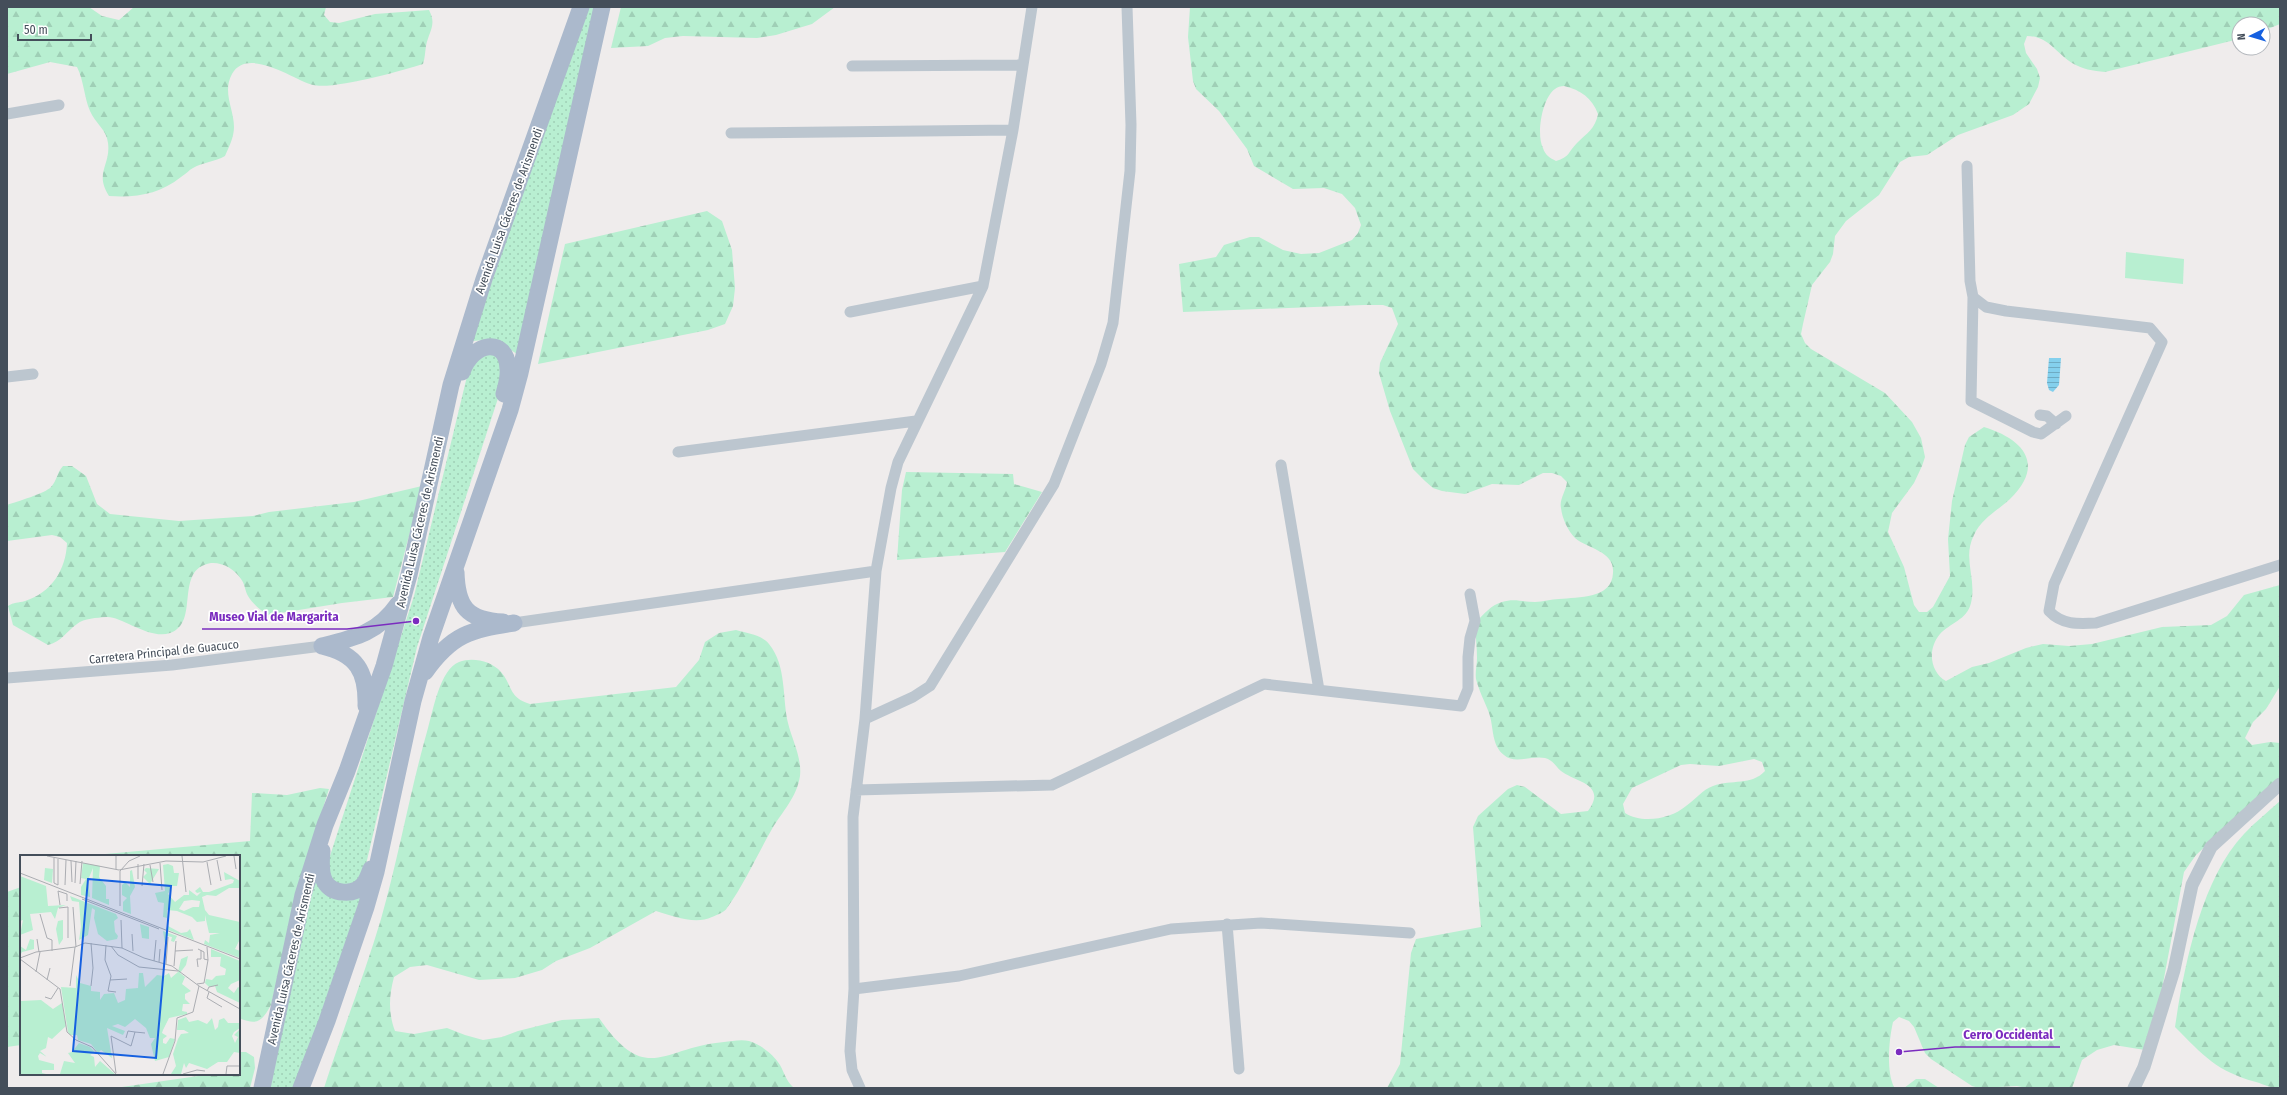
<svg xmlns="http://www.w3.org/2000/svg" width="2287" height="1095" font-family="'Fira Sans Condensed',sans-serif">
  <style>
    .grass { fill: url(#grass-dots) }
    .forest { fill: url(#forest-firs); fill-rule: evenodd }
    .garden { fill: #b8efd1 }
    .water { fill: url(#water-rules) }
    .lines { fill: none; stroke-linecap: round; stroke-linejoin: round }
    .minor { stroke: #bcc6cf; stroke-width: 11 }
    .tertiary { stroke: #bcc6cf; stroke-width: 13 }
    .primary { stroke: #abb9cc; stroke-width: 17 }
    .labels { text-anchor: middle; stroke-width: 3.5; stroke-linejoin: round; paint-order: stroke }
    .street-label { font-size: 12px; fill: #444e5a; stroke: #fff }
    .inset-road { fill: none; stroke: #abadb2; stroke-width: 1 }
    .view { fill: #1560e0; fill-opacity: 0.15; stroke: #1560e0; stroke-width: 2 }
    .inset-edge { fill: none; stroke: #444e5a; stroke-width: 2 }
    .leader { fill: none; stroke: #7b2cbf; stroke-width: 1.5 }
    .callout-dot { fill: #7b2cbf; stroke: #fff; stroke-width: 1.5 }
    .callout-label { font-size: 13px; text-anchor: middle; font-weight: bold; fill: #7b2cbf; stroke: #fff; stroke-width: 3.5; stroke-linejoin: round; paint-order: stroke }
  </style>
  <defs>
    <pattern id="grass-dots" width="8" height="8" patternUnits="userSpaceOnUse"><rect width="8" height="8" fill="#b8efd1"/><path d="M2 2h.1M6 6h.1" fill="none" stroke="#9fcfb6" stroke-width="1.8" stroke-linecap="round"/></pattern>
    <pattern id="forest-firs" width="22" height="20" patternUnits="userSpaceOnUse"><rect width="22" height="20" fill="#b8efd1"/><path d="M5 1l3.5 6h-7zM16 11l3.5 6h-7z" fill="#9fcfb6"/></pattern>
    <pattern id="water-rules" width="6" height="5" patternUnits="userSpaceOnUse"><rect width="6" height="5" fill="#84d0ed"/><path d="M0 2.5h6" fill="none" stroke="#6eabc3"/></pattern>
  </defs>
  <rect width="100%" height="100%" fill="#efecec"/>
  <path class="grass" d="M588,7H596L517,354L494,339L473,341L474,332Z
    M481,353L500,356L503,383L417,647L364,873L359,882L338,886L328,875L329,859L414,596L469,368Z
    M314,882L358,898L361,897L296,1088H270Z"/>
  <path class="forest" d="M7,7H89L102,16L119,20L134,7H326L324,15L330,22L339,23L375,14L429,10C437,25 429,31 426,46C425,52 425,58 423,64C401,71 333,90 313,85C294,80 248,46 232,74C222,92 234,109 234,127C234,137 229,147 225,156C215,162 203,162 193,168C189,170 186,174 181,177C160,194 136,198 109,196C94,173 111,165 108,143C107,130 95,123 90,111C84,97 84,81 77,67L50,62L7,74Z
    M621,7H835L812,24L776,35L757,38L683,36L665,38L648,46L611,48Z
    M1190,7H2280V24L2263,31V24H2239V39L2105,72C2093,71 2082,69 2072,63C2055,52 2048,36 2027,36L2024,44L2026,53L2037,69L2040,78L2038,87L2029,104L2013,115L1958,135L1927,155L1909,157L1900,162L1879,195L1846,221L1835,236L1833,254L1830,262L1812,285L1803,324L1801,334L1805,343L1811,349L1885,393L1912,422L1921,438L1925,457L1922,466L1914,483L1892,513L1888,532L1904,567L1914,605L1919,612H1927L1933,607L1950,576L1948,539L1952,501L1965,445L1969,437L1984,427C2023,439 2046,464 2010,499C1997,511 1982,518 1974,535C1962,558 1977,579 1971,603C1967,620 1950,623 1940,634C1927,649 1930,672 1946,681L1972,667L1989,663L2026,648L2043,644L2069,646L2092,644L2162,627L2211,625L2227,616L2244,595L2280,585V686L2266,709L2253,722L2245,738L2252,745L2270,742L2280,743V777L2196,855L2184,872L2161,994L2145,1050L2114,1045L2097,1050L2082,1060L2072,1088H2027L2017,1086L1979,1088L1972,1086L1931,1059L1925,1053L1914,1027L1909,1021L1899,1017L1893,1022C1889,1039 1886,1071 1894,1087L1898,1088H1387L1400,1064L1411,953L1416,939L1481,927L1473,827L1478,816L1508,789L1517,785L1525,787L1561,814L1588,811C1608,784 1575,782 1561,771C1555,766 1553,760 1545,758C1531,755 1515,765 1504,755C1491,745 1494,727 1489,713C1485,702 1479,691 1476,679C1475,672 1477,665 1477,658C1477,646 1475,634 1476,622C1484,614 1491,605 1502,602C1514,598 1523,602 1535,602C1543,602 1551,599 1559,599C1578,597 1612,599 1613,573C1615,551 1588,549 1575,538C1568,531 1562,518 1561,508C1559,500 1566,491 1567,482L1561,476L1552,473H1543L1519,485L1492,484L1465,494L1442,491L1433,488L1425,481L1413,469L1390,411L1379,373L1380,363L1398,324L1392,308L1383,305H1364L1183,312L1179,264L1216,257L1224,245L1250,237H1259L1283,250L1301,254L1319,253L1352,240L1358,233L1361,225L1355,208L1342,194L1324,188L1293,189L1254,166L1247,149L1219,111L1196,89L1193,81L1188,37ZM1564,86C1581,90 1592,98 1598,114C1595,129 1587,133 1577,143C1568,152 1570,157 1556,161C1550,158 1545,155 1543,148C1536,135 1542,98 1555,89C1557,87 1561,86 1564,86ZM1754,759L1762,762L1765,771C1751,786 1732,779 1713,786C1702,790 1696,799 1686,806C1671,819 1642,824 1625,813L1623,804L1632,788L1681,765L1690,764L1719,766Z
    M707,211L722,221L732,250L735,288L733,306L725,324L708,330L538,364L565,244Z
    M63,466H72L86,476L97,504L110,514L179,521L253,516L269,512L354,502L422,486L393,597L342,603L268,615C260,610 253,604 248,596C245,591 245,584 241,579C235,569 222,562 211,563C173,569 201,623 170,633C149,640 120,615 106,617C97,618 84,618 77,624C66,632 61,642 48,645L13,625L8,606C14,602 18,603 25,601C51,593 66,570 67,543L60,537L52,535L7,541V505C16,502 46,493 51,487C57,481 57,472 63,466Z
    M906,472L1013,474L1014,484L1042,492L1005,552L897,560L902,490Z
    M736,630C747,633 762,635 769,644C787,666 782,698 788,723C792,740 802,757 800,776C797,797 782,812 772,829C757,855 745,883 727,908C725,912 717,915 712,917C695,925 673,916 656,911L590,948L556,961L542,970L515,978L479,980L427,965L410,967L394,977C389,996 388,1012 395,1031L414,1034L447,1028L465,1035L483,1040L502,1037L518,1031L562,1020L599,1018C647,1087 662,1047 724,1042C731,1041 742,1039 749,1041C760,1044 774,1055 780,1065C785,1074 786,1081 794,1088H324C342,1032 364,976 381,919C399,856 410,791 428,728C433,711 440,669 459,662C473,657 491,661 501,672C513,686 508,697 530,704L676,687L699,660L705,642L719,633Z
    M320,788L329,789L299,884L271,1005C262,1021 258,1026 239,1018V856H83L250,841L252,793L287,795Z
    M2280,801V1088C2271,1088 2265,1085 2256,1082C2216,1071 2204,1056 2175,1027C2184,967 2201,879 2244,834C2255,822 2268,812 2280,801Z
    M21,887V1045L7,1047V892Z
    M239,1052H246L254,1057L255,1068L250,1088H115L212,1074H239Z
    M1916,1079H1925L1939,1088H1904Z"/>
  <path class="garden" d="M2126,252L2184,259L2183,284L2125,278Z"/>
  <path class="water" d="M2049,358H2061L2059,385L2053,392L2049,390L2047,383Z"/>
  <g class="lines">
    <path class="minor" d="M852,66L1023,65
      M7,114L59,105
      M731,133L1013,130
      M1967,166L1970,281L1973,297L1986,307L2006,311L2150,328L2162,342L2054,584L2049,611C2062,625 2078,624 2096,623L2280,565
      M1973,297L1971,401L2033,432L2041,434L2066,416
      M850,312L983,286
      M7,377L33,374
      M2040,415L2047,416L2056,424
      M678,452L916,421
      M1281,465L1319,690
      M514,623L876,571
      M7,678L172,665L322,646
      M865,719L913,697L930,686L1054,484L1101,364L1113,323L1130,171L1131,125L1127,7
      M856,790L1052,785L1264,684L1461,706L1468,689V657L1470,638L1475,621L1470,594
      M1227,924L1239,1069
      M854,989L959,976L1171,929L1261,923L1410,933
      M860,1088L852,1070L850,1051L854,989L853,817L865,719L876,571L891,488L898,462L983,286L1013,130L1032,7"/>
    <path class="tertiary" d="M2134,1088L2144,1067L2174,970L2192,885L2211,847L2280,784"/>
    <path class="primary" d="M462,372C472,342 507,336 508,369C509,378 506,386 504,394
      M456,572C457,607 467,620 503,622
      M322,646C355,638 378,633 398,604
      M322,646C357,654 367,672 366,706
      M425,672C452,634 470,630 514,623
      M322,851C321,861 320,873 325,882C332,894 354,896 363,885C367,881 369,874 371,869
      M262,1088L303,895L325,825L347,771L384,666L409,575L451,385L484,279L581,7
      M301,1088L327,1021L366,907L376,872L413,701L431,637L510,410L520,373L602,7"/>
  </g>
  <g class="labels">
    <g class="street-label">
      <text transform="translate(509 211) rotate(-70)" y="4">Avenida Luisa Cáceres de Arismendi</text>
      <text transform="translate(420 522) rotate(-77)" y="4">Avenida Luisa Cáceres de Arismendi</text>
      <text transform="translate(164 652) rotate(-6)" y="4">Carretera Principal de Guacuco</text>
      <text transform="translate(291 959) rotate(-77)" y="4">Avenida Luisa Cáceres de Arismendi</text>
    </g>
  </g>
  <g transform="translate(20 855)">
    <rect width="220" height="220" fill="#efecec"/>
    <path d="M63,8L80,11L79,22L86,31V44H89V50L72,43L73,13L68,25L70,42L61,40V32L66,24L61,23ZM148,9L153,11L154,18H159L157,31H152L148,39L155,47L164,40H169V35L177,41L181,37L177,38L175,36L180,32L183,37H189L213,28L214,25L211,24L205,25L204,17L220,26V33H209L196,41L187,40L182,42L185,55L189,60L220,67V84L215,94L220,96V103L184,89L185,85L189,88L190,80L200,78H189L185,60V66L177,67L172,62L157,56L147,55V63L143,62L144,48L138,47L135,38L145,36L143,10ZM172,45L180,46L179,52H173L164,56L159,54L164,46ZM126,13L139,14L130,29L123,22L127,18L124,15ZM112,15L115,32L110,41L111,59L103,56V47L107,43L102,40V30L105,27L110,32V16ZM0,21L26,31L28,51L46,50L38,53L35,64L31,57L10,59L13,75L0,80L3,65L0,66ZM50,41L96,59L98,63L94,66L95,77L98,81L97,84L87,86L78,79L74,63L75,55L72,53L68,80L59,85L61,72L59,47L52,46ZM43,65V84L39,90L36,74L38,66ZM120,69L129,72V84L122,83ZM148,71L161,78L167,77L170,74L174,85L146,74ZM143,76L157,81L154,87L151,86L152,82L147,81L146,95ZM10,84L14,85V94L2,97L0,101V91L6,95ZM191,94L220,106V125L211,129L208,133L214,138L218,132L220,133V148L197,137L195,131L189,132L185,128L186,124L192,125L196,121L205,120L206,114L200,111L201,102H191ZM168,101L166,110L160,118L165,122L162,129L171,136L165,139V144L170,149H163L162,156L167,157V159L149,163L143,175L142,178L147,181L143,184V188L146,189L150,183L155,184L149,202L135,206L131,189L135,183H130L126,173L115,164L105,172L98,169L92,171L105,176L103,180L87,173L92,203L81,195L78,198L71,189L58,185L57,180H50L48,177L41,132L56,133V120L60,128L71,131V136L80,137V145L84,139L94,138L98,148L105,145L106,134L118,133L119,118H123L125,132L137,120L144,121L149,118L151,123L158,117L161,104ZM0,139L1,146L21,145L33,154L42,148L46,171L32,184L28,182L26,193L20,196L27,202L20,198L18,201L19,205L34,209V215H22V218L26,219H0ZM166,162L169,167L178,165L187,169L192,163L195,175L198,172L199,165L204,163L208,168H220V173L214,177L212,181L215,188L218,182L214,180L220,174V198L214,197L207,207H198L187,214L169,208L166,213L164,208L161,219H151L156,211L153,199L158,184L161,179L169,178L164,175H157L158,165ZM59,188L70,192L75,197L70,200L74,202L75,212L80,206L95,219H40L44,206L55,208L48,198L52,197Z" fill="#b8efd1" fill-rule="evenodd"/>
    <path d="M25,13L33,14L32,28L24,25Z" fill="#b8efd1"/>
    <path class="inset-road" d="M27,1L99,15L146,6L183,7L206,1M162,1L166,37M214,1L216,14M34,3V28L38,30M197,5L201,26M51,6L52,27M187,7L191,30M140,8L142,35M118,9V24M130,10L133,27M96,14V1M0,18L220,104M55,28L56,6M60,29L62,6M38,30V4M45,30L46,5M122,31L124,9M62,44L139,74M40,50L38,36L47,39V46M100,51V16L109,6L120,1M53,52L56,92M39,53L48,52V83M20,59L27,83L32,85V96M101,65L102,93M112,79L113,96M17,84L19,97M71,88L73,113L71,131M86,90L85,105L91,121L88,136L96,137M91,91L98,100L119,112L158,116M178,94L184,97V104L188,105M155,96L173,95M0,103L16,97L55,92L65,88L102,93L124,103L152,111L179,131L220,154M0,104L40,134L47,177L56,185L72,192L96,219M134,106L136,85M139,107L140,94M146,109L148,82M154,111L156,86M178,112L177,104H181V95M16,117L20,97M27,125L30,113M90,125L107,124M177,129L184,128L188,105L187,92M50,131L55,92M187,136L189,132L198,130M189,137L187,143L202,152M25,142L31,144L38,133M106,183L108,176L115,177M96,218L91,181L111,191L115,177L125,178M143,219L155,186L157,163L173,157L179,131M163,219L177,215L185,216M206,219L207,211H220"/>
    <path class="view" d="M68,24L151,31L136,203L53,196Z"/>
    <rect width="220" height="220" class="inset-edge"/>
  </g>
  <path class="leader" d="M416 621L347 629H202M1899 1052L1955 1047H2060"/>
  <g class="callout-dot">
    <circle cx="416" cy="621" r="4"/>
    <circle cx="1899" cy="1052" r="4"/>
  </g>
  <g class="callout-label">
    <text x="274" y="621">Museo Vial de Margarita</text>
    <text x="2008" y="1039">Cerro Occidental</text>
  </g>
  <rect width="2287" height="1095" fill="none" stroke="#444e5a" stroke-width="16"/>
  <g transform="translate(2251 36) rotate(265)"><circle r="19" fill="#ffffff" stroke="#b4b8bd"/>
  <path d="M0-3L7 15L0 10L-7 15Z" fill="#1560e0"/>
  <text y="-6" font-size="11" font-weight="bold" text-anchor="middle" fill="#444e5a">N</text>
  </g>
  <path d="M18 34v6h73v-6" fill="none" stroke="#444e5a" stroke-width="2"/>
  <text x="24" y="34" font-size="12" fill="#444e5a" stroke="#ffffff" stroke-width="3" paint-order="stroke">50 m</text>
</svg>
